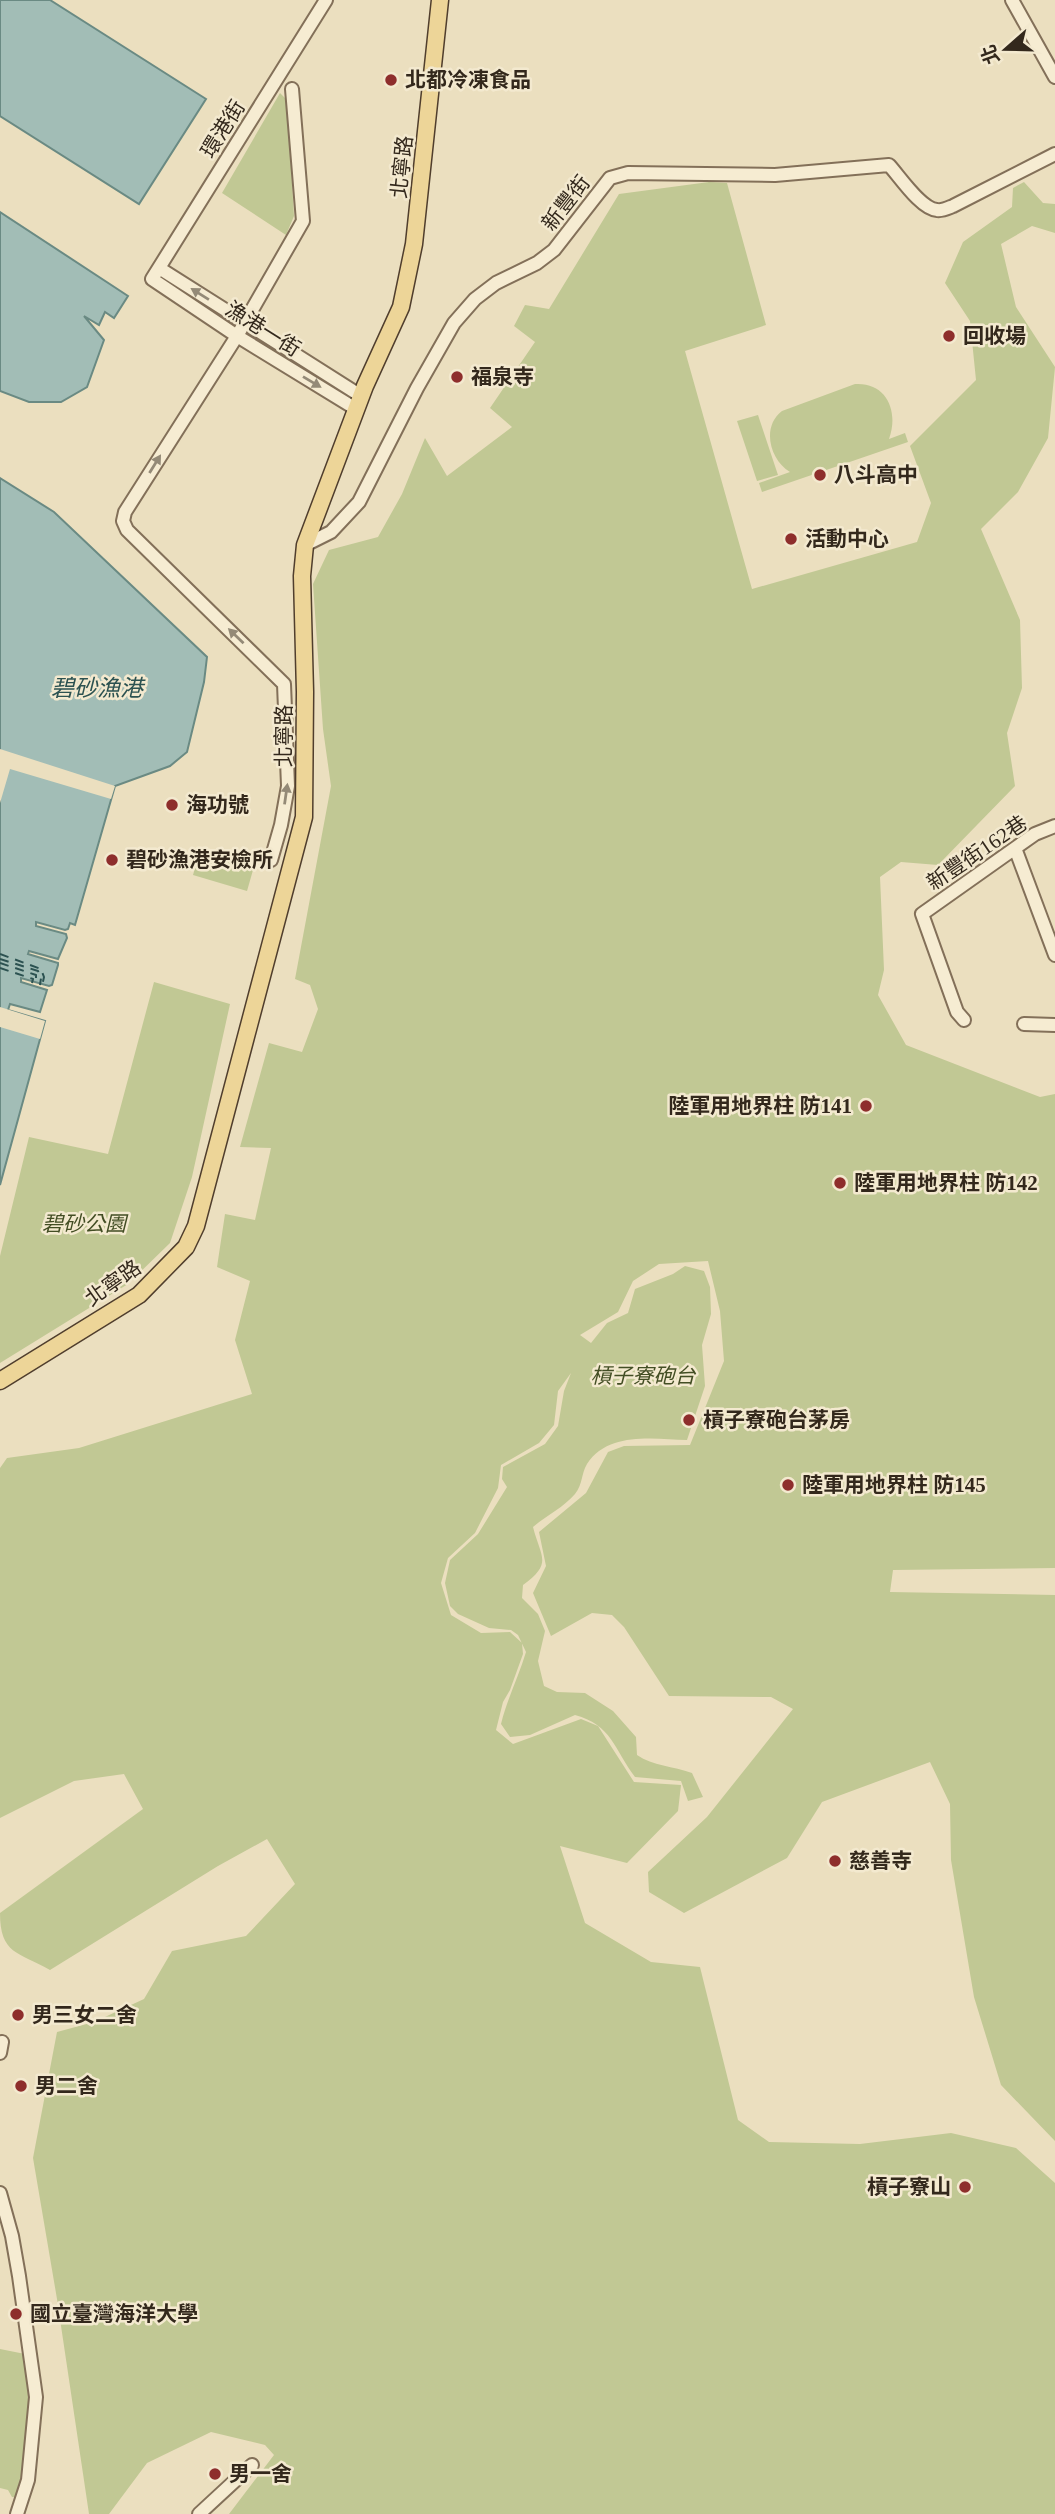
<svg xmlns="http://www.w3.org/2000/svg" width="1055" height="2514" font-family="'Times New Roman','Noto Sans TC',serif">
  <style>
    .green { fill: #c1c894 }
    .water { fill: #a2bdb6; stroke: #6a8a83; stroke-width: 2 }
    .pier { fill: #ebdfbf }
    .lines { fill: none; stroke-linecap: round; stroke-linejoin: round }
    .ferry { stroke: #2c5251; stroke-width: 2; stroke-dasharray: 9 7; stroke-linecap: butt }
    .minor-casing { stroke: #837059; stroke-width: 16 }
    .major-casing { stroke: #503e2d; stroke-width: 19 }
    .minor { stroke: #f6ecd2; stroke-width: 12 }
    .major { stroke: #edd598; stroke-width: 16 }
    .oneway { fill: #948a77 }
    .poi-dot { fill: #8e2e2c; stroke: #f3e9cf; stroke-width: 2.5 }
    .labels { text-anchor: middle; stroke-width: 5; stroke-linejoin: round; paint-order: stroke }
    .poi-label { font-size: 21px; font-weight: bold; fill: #33281c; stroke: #f3e9cf; text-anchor: start }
    .street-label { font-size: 21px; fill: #33281c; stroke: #f3e9cf }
    .park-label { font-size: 21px; font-style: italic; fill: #434e24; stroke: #f3e9cf }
    .water-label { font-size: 23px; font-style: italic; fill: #2c5251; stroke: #f3e9cf }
  </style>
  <rect width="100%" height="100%" fill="#ebdfbf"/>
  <path class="green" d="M280,93L287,100L294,216L286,235L222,193Z
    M709,182L727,183L766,325L685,351L752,589L917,542L931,503L910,446L976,380L970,321L945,283L963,242L1012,207L1013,188L1024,182L1043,203L1055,204V233L1032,226L1001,244L1016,307L1055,367L1048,438L1018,492L981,529L1020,620L1022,688L1007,733L1015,786L938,865L901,862L880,877L884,970L878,995L906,1045L1040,1097L1055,1094V1568L893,1570L890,1592L1055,1595V2141L1001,2085L974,1997L951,1860L950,1804L930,1762L822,1802L787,1858L684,1913L649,1892L648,1872L707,1817L793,1709L771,1697L669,1696L624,1627L612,1615L592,1613L551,1636L533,1593L546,1566L539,1532L586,1493L608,1452L624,1446L690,1445L724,1361L720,1311L708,1261L659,1264L633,1281L618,1312L580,1335L591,1343L607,1323L628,1313L635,1289L673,1274L685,1266L704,1271L710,1287L711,1314L702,1345L705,1386L687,1440C655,1439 608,1431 587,1464C581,1474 583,1484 575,1494C564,1507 546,1516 533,1527C541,1558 553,1563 523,1585L522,1598L538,1614L545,1631L538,1661L544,1686L557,1692L585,1693L613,1711L636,1737L637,1755C653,1766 673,1766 692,1773L703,1797L688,1801L681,1781L635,1777C614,1749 612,1725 575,1715L530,1735L510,1737L501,1724C507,1699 519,1676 526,1652L518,1635L511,1630L489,1628L458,1614L450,1606L445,1583L450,1560L478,1534L507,1487L502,1479L503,1467L545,1444L558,1426L564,1391L571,1373L558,1391L554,1425L539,1443L501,1465L498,1488L475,1533L448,1558L441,1583L451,1615L481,1633L510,1632L522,1643L523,1654L510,1690L503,1702L496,1730L513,1744L581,1719L598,1726L634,1782L681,1785L678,1811L627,1863L560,1846L585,1923L651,1962L700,1967L738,2120L769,2142L860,2144L951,2133L1016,2148L1055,2183V2514H229L274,2455L265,2445L211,2432L147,2463L109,2514H89L57,2299L33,2158L57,2032L94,2022L144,1999L172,1951L246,1936L295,1884L267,1839L218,1866L50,1970C18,1952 0,1954 0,1913L143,1809L124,1774L74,1781L0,1818V1468L7,1458L79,1448L252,1394L235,1340L250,1281L217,1267L225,1214L255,1220L271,1148L240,1147L269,1043L302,1052L318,1009L310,985L295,979L331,786L323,729L313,584L329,550L378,537L402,494L425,438L447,476L512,427L490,408L535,342L514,326L525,305L549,309L619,194Z
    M855,384C887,382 899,412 889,439L905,433L908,442L762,492L759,483L790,472C770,460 761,427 782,411Z
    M758,415L778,475L757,481L737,421Z
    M201,847L255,863L247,891L193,875Z
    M154,982L230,1004L192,1177L170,1243L128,1284L0,1363V1256L29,1137L108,1154Z
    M0,2349L30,2355L36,2401L21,2498L12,2497L8,2490L0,2488Z"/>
  <path class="water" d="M0,0H50L206,99L139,204L0,116Z
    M0,212L128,296L114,318L105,312L99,325L84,316L104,340L87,387L61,402H29L0,391Z
    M0,478L54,512L207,657L204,682L187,752L170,766L115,786L75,925L70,923L68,929L65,930L36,922V926L66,934L67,938L58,959L29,951L28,954L58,963V965L52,985L49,986L21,978V982L47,990L40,1012L10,1004L8,1010L45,1021L0,1185Z"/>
  <path class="pier" d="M0,749L115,786L111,799L10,769L0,803Z
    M0,1007L45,1021L40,1039L0,1027Z"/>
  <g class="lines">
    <path class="ferry" d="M0,954L41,969L44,977L42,986
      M0,959L38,971L41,978L40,985
      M0,963L36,975V984
      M0,968L33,979L32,983"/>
    <g class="minor-casing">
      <path id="minor" d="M326,0L152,279L237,336L356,409
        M1012,0L1055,77
        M159,268L361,396
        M305,545L331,532L359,502L417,388L454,323L475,299L496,283L537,263L554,250L610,178L628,173L775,175L889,165C900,177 921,209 937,210C942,211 948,208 953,206L1055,154
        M1015,848L1055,955
        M271,860L281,825L288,786L284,684L127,530L123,521L125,512L237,336L303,221L292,89
        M964,1020L957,1012L922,914L1035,834L1055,826
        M1024,1024L1055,1025
        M0,2053L2,2042
        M0,2193L12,2236L19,2276L36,2397L28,2480L17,2514
        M199,2514L252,2465"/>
    </g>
    <g class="major-casing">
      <path id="major" d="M0,1381L139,1295L186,1247L196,1226L304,817L305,692L302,576L305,545L365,386L401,307L414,244L440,0"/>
    </g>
    <use href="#minor" class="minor"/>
    <use href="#major" class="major"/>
  </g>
  <defs><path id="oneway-solid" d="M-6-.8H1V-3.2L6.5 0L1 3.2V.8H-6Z" transform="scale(1.75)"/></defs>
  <g class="oneway">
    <use href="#oneway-solid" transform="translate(200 294) rotate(-148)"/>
    <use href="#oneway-solid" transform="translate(312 382) rotate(31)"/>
    <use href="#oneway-solid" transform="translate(155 464) rotate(-58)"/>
    <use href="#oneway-solid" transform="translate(236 636) rotate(-136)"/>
    <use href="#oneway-solid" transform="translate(286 794) rotate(-82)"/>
  </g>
  <g class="poi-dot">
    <circle cx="391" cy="80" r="7"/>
    <circle cx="949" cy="336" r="7"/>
    <circle cx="457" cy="377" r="7"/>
    <circle cx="820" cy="475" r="7"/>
    <circle cx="791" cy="539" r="7"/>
    <circle cx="172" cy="805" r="7"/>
    <circle cx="112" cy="860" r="7"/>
    <circle cx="866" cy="1106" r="7"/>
    <circle cx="840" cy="1183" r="7"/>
    <circle cx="689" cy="1420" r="7"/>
    <circle cx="788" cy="1485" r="7"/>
    <circle cx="835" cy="1861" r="7"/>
    <circle cx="18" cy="2015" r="7"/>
    <circle cx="21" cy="2086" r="7"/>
    <circle cx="965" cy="2187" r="7"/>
    <circle cx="16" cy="2314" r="7"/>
    <circle cx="215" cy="2474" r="7"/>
  </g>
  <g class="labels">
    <g class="poi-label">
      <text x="405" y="87">北都冷凍食品</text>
      <text x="963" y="343">回收場</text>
      <text x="471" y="384">福泉寺</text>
      <text x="834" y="482">八斗高中</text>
      <text x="805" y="546">活動中心</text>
      <text x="186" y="812">海功號</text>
      <text x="126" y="867">碧砂漁港安檢所</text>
      <text x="852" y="1113" text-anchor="end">陸軍用地界柱 防141</text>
      <text x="854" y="1190">陸軍用地界柱 防142</text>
      <text x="703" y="1427">槓子寮砲台茅房</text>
      <text x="802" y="1492">陸軍用地界柱 防145</text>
      <text x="849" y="1868">慈善寺</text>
      <text x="32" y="2022">男三女二舍</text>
      <text x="35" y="2093">男二舍</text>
      <text x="951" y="2194" text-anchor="end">槓子寮山</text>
      <text x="30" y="2321">國立臺灣海洋大學</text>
      <text x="229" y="2481">男一舍</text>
    </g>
    <g class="street-label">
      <text transform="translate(223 129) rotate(-58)" y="7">環港街</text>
      <text transform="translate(402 167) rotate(-84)" y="7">北寧路</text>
      <text transform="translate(566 203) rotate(-52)" y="7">新豐街</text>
      <text transform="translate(263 329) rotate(32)" y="7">漁港一街</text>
      <text transform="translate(284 736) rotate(-90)" y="7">北寧路</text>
      <text transform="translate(977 853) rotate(-34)" y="7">新豐街162巷</text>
      <text transform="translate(113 1283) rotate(-35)" y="7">北寧路</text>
    </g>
    <g class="park-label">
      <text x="84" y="1231">碧砂公園</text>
      <text x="643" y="1383">槓子寮砲台</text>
    </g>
    <g class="water-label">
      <text x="97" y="696">碧砂漁港</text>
    </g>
  </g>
  <g transform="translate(1006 49) rotate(250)" stroke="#f3e9cf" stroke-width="5" paint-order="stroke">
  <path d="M0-5L12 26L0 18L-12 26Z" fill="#33281c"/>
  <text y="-10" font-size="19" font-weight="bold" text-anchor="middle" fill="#33281c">北</text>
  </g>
</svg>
